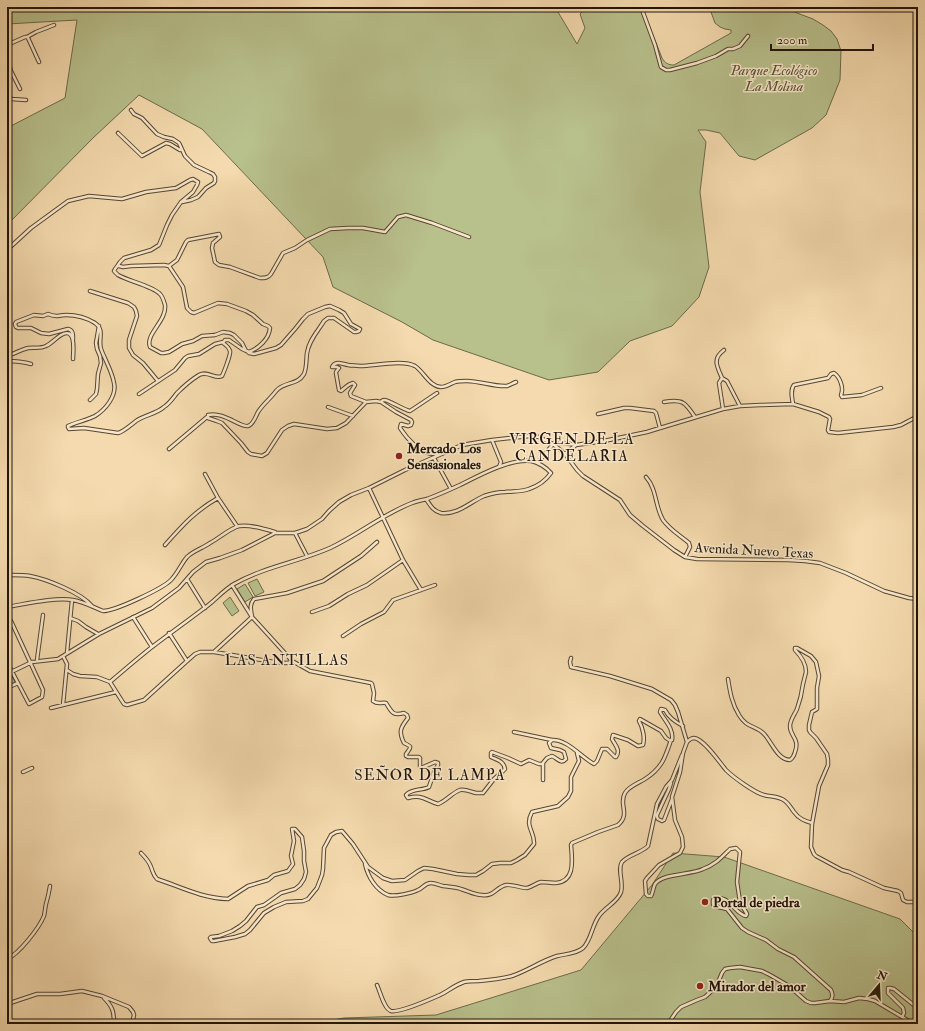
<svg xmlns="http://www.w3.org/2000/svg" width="925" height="1031" font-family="'IM FELL Double Pica',serif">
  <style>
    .green { fill: #b8c08c; stroke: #6c6a4a }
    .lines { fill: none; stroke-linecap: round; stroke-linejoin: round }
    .street-casing { stroke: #564632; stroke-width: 4.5 }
    .street { stroke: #f8e7ca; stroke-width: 2.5 }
    .poi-dot { fill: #8f2418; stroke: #f8e7ca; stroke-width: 1.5 }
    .labels { text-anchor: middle; stroke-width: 3; stroke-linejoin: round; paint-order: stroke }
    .park-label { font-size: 14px; font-style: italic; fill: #565137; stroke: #f8e7ca }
    .poi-label { font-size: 14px; font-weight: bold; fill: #211509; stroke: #f8e7ca; text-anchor: start }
    .street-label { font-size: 14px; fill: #211509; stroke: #f8e7ca }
    .neighbourhood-label { font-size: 15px; letter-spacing: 1px; fill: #211509; stroke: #f8e7ca }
  </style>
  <rect width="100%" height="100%" fill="#f4daae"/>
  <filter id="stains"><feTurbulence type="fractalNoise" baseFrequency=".005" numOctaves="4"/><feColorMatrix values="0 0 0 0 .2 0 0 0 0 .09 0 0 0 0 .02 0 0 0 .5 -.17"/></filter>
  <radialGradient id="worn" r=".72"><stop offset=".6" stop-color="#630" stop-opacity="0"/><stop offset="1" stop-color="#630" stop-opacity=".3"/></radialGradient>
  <path class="green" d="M7,7H561L558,12L577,44L585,28L580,14L587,7H642L662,58C665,63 668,65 674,65L731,33V30L725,29L720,27L715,23L711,12L706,7H786L797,13L813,19L823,25L831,31L837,39L841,51L840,80L826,115L812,128L755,160L739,156L720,133L706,130H698L706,142L700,192L709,267L699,297L672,326L630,341L598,372L549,380L433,340L402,322L333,287L323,257L202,129L139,95L93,138L7,225V128L65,98L77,20L7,24Z
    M257,579L264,592L255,596L248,583Z
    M245,584L253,597L245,602L237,589Z
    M230,597L239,611L232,616L223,603Z
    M11,674L15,682L7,686V676Z
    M673,853L724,857L900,919L918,937V1024H311L344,1018L436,1015L581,970L652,885Z"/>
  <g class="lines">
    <g class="street-casing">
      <path id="street" d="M641,7L655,45L661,67L666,70H670L697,63L716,56L728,49H733L740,46L748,36
        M27,37L28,38L39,62
        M7,45L25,37H27L36,32L54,25
        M7,57L11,71L20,89
        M7,96L12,99L26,100
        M131,110L134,114L142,118L157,134L164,137L173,139L179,143L185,156L194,165L209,172L213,174L215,177V181L214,183L206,188L198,197L191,200L182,202
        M118,133L142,156L166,143L170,144L180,150
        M7,250L31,228L68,201L89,196L122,199L146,192L176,188L190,180L193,179L198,182L197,185L193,192L181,202L172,215L167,225L159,245L151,250L124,258L120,262L118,265L119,266L123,267L131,266L164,265L169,266L183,287L187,308L191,312L194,313L218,303L227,304L246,311L253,315L263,324L268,326L270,328C269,339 259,348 249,352L242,349L229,340H225L223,343C226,345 229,348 230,351C231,354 224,372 222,376C215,380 208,370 199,375C191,380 183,387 177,393C173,398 170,403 164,407C156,414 145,415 136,421C132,424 123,432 118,433L84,428L69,429L68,427V426C77,422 87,420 95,416C105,410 117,396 114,383C112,371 105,360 101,349C98,339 105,330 95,323C87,318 76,315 66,315C57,315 57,318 48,314L43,316L34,315L16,322L15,324L16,327L18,328H31L41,333L49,334L68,329C73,330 73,334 73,339
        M118,265L115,269L114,271L118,275C128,281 153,286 160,294C163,297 164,302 165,305C167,321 145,334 150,347L161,353H164L169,352L182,344L193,341L202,336L215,335L223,332L230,333L234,335L242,343L246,351
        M169,266L177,260L186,242L188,240L219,234L220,237L213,243L212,248L215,262L219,265L230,267L260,278C265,278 268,278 271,274L283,253L295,248L307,240L330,229L348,228H363L385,232L398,217L406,215L432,223L469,237
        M90,291L128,303L134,307L136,311L137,316L129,340V348L133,355L143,363L158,381
        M724,350C712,359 717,366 722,378L727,381L740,406
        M248,352L249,353L254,354L276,348L281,345L295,329L303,319L308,314L325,307L330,306L339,310L344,313L351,324L360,329L359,331L356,332H354L334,318H328L324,321C318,331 309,340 307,353C306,360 307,367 304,374C297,386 284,381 276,391C271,398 263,404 258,412C256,416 253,425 248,426C241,428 223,411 208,415V418L217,421L222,423L241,443L248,452L251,454L262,456L267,453L282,430L288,426L294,424L327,429L337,428L346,423L366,402L376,401L381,402L396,412L411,420L412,422L411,425L408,426L401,424L400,428C406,437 416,449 428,453C432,454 436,454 440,454
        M7,356C14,354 20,350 28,348C34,347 40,349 46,346C52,343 56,338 61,335C77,326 73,352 73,359
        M7,362C15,360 23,362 31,364
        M722,378L719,383L723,409
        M139,394L175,370L185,358L188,356L199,354L215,344L223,342
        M90,400L96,394L97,389L98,374L101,363L100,356L97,349L96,343L99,326
        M366,402L351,396L350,393L355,385L353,383C348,384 345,388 341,391L339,390L336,373V372L339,368L337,367H332C336,360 342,364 348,365C352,366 356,365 360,366C374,366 403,359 415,366C424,372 429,386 441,387C446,387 450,384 455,382C459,381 463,381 467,381C480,381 494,387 507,386C510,385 513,383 516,382
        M381,402C382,401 382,400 384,400C387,399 404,410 410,411L437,393
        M664,402C683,399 685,402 695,417
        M793,404C792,398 790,390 794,385L828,378L831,374L834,373C840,377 844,388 841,395L842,397L862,395L881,388
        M328,407L353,416
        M598,414L624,408H630L654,411L656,413L660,428
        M492,440L501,462L499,467
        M169,449L207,417
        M565,454L576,445
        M434,458L451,489
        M538,463L553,444L565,454L577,470L583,476L620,500L630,515L643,526L674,550L685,557L697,559L788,560L805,561L820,563L846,573L884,591L909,598L918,599
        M205,474L218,498L237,526
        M646,477C657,489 655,507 663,520C670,530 681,536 689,543L690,547L685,557
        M369,488L403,560L421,590
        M295,533L307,556
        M7,534H8
        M165,545C182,526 195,511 218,498
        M11,575C17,575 24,575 30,576C47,579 81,593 92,606
        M187,579L205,608
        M232,585L252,617L293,662
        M7,607C26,604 54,597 73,600C84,602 93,607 103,611C115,611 162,589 171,580C178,573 181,564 187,557C193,551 203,548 210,543C219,538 227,531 236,527C246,523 265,529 275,532
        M312,612L329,606L348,594L367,585L403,560
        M133,617L152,647
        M70,618L78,621L86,627L98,634
        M169,633L187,661
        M343,636L361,624L384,612L393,600L435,585
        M215,651L252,617C251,610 249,605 254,599L287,593L323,581L361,556L377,542
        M67,653L72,600
        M571,658L570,662L571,667L610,676L652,689L671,700L675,705L678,712L687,742L683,753L680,772L672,797L675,820L682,837L683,847L680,853L659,865L647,878L645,881L646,894L648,896H651C653,893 653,888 655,884C663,873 691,875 703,869C716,864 721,858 730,849L736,848L740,852L737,882L740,902L747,914L746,916C734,914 729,892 713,900V904L714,906L727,909L742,928L748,932L766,940L778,949L794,957L831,990C833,995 833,997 830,1001
        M37,660L43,615
        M7,662L29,704L42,697L43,690L11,621
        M67,670L73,674L80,676L97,677L110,682L122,701L124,704L127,705L144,700L187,661L195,654L200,652H214L274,662L286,663L294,662L310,671L371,683L372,684L374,693L373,701C378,705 381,702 386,703C392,712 392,716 404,713L407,715L408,718C401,727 398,731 404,743C413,747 411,747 406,754V756L408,757H419L420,758V767L421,768L435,762L438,763V765L434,772L429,787C422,791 412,788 406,795L408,798C422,794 425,800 438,804C446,801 452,793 460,790C466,789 471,792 476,793C479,793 481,793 483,793L494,779L503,771L505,769C504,761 497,760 491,757V753L492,752L508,758L521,764L529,760L539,764H542L547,758L552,756C557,758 561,765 566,759L564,752L560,750L551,748L549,743L552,740C567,739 581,757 594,764L597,761L602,749H607L615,757H616C621,750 615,745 612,739L613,735L628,740L638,746L643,745C645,738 643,728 639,721L640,719L661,731L666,738L669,740H672C674,729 665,721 660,712L661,709L665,710C669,718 675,722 683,726
        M7,674L32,662L58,659L99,634L152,608L179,588L193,572L206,562L220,558L242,550L275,533H295L307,529L322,519L329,511L339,502L351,495L369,488L405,470L462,445L492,440L530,436L539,437L553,444L558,443H564L576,445L604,441L647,432L660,428L723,409L740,406L760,405L793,404L819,412L829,417L830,419L828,430L829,432L838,433L893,427L901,425L918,416
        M728,679C730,692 732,704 739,715C747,729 757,725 765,735C772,743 778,760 790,760C793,758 794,756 795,752C800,738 790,737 790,726C790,720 795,714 797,709C800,701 802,692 803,684C804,680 805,676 806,672C806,663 801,656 795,650V648H797L811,656L816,662L819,676L817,688V709L812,712L809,725V730L810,732L816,738L827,754L828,760V765L819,786L812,824L811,847L814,854L816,856L842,870L849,872L884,888L898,891L901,893L903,900L907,902H918
        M110,682C124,670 138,658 152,647C169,634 186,622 203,609C214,602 222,591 234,584C264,567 298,562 330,548C358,535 383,514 412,503C417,501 422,500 427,499C438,495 449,490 460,485C478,476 511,458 531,461C538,462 547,468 551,473C546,480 538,486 529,489C521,492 513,491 505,492C498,492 490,494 484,496C470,502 458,515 441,513C433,511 430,505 426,499
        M7,688L18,683
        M63,705L67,664L63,656
        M51,708L63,705L116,692
        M514,732L552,740
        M687,742C689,740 691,738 694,738C704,739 720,763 726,770C733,777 755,793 764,795C771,797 779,796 785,801C789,804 791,808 794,812C799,819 805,821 812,823
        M543,763V780
        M23,772L32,768
        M671,783L669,789L657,815V817L658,819L662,821L664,820L672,799
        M141,853C145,857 149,861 151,867C153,872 153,875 157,879C181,887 201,898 228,899L248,886L268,880L274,875L288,871L293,864L291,856L294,841L292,829H295L302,837L304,851V861L306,872L304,879L300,885L295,889L281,893L264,905L257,907L246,921L240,926L232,931L219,936L211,937L210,938L212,941H214L235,937L245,934L250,930L264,913L274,907L286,902L303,901L308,899L317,888L322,875L323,869L324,848L331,835L336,832L342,831L353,844L368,867L383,878L392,881L405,880L418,871L424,868L433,869L457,874L469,875H476L483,871L492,864L500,863H511L517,860L525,855L534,844C535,831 524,827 532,812L558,806L568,797L571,791V777L579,761L577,753
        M365,864C368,877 376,890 388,895C395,897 412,893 418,890C423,888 425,883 431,883C435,883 439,885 443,886C449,887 456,887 461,889C468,891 474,895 482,895C494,897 496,887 506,885C513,884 520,888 527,888C532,887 536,883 541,882C546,882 551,883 556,883C576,881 572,859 571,845L572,843L598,832L618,825C631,814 618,804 625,793C629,786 639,783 645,779C662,768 665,758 671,740
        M7,959C19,954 39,928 44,916C45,912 45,908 46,904C48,897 49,893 50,886
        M377,985C380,991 384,1009 391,1011C399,1013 431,999 440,995C448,991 455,985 464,982C469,981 474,981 479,981C490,980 501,979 512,976C527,971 541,961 557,956C565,954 576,954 583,948C591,941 592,925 599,916C605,907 618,902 621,892C624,883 617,869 622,862C628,855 641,853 648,846L657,804L666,787L672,780L682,755
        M104,998C113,1007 114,1012 114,1024
        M7,1004L37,994H60L82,991L102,996L129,1007L133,1012L134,1015L132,1024
        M902,1017L904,1013L903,1008L888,993V988H890L894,989L915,1006L918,1010
        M668,1024L676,1012L681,1007L697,1000L705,997L716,987L722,973L725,969L730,968L740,967L762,971L770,975L789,986L806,1001L811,1003H815L830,1001L844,1002L859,998L868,999L875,1001L914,1024"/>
    </g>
    <use href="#street" class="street"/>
  </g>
  <g class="poi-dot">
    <circle cx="399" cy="456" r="4"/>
    <circle cx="705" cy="902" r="4"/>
    <circle cx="700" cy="986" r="4"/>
  </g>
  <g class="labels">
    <g class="park-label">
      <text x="774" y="75">Parque Ecológico<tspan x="774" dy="16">La Molina</tspan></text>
    </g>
    <g class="poi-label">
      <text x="407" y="453">Mercado Los<tspan x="407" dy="16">Sensasionales</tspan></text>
      <text x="713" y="907">Portal de piedra</text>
      <text x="708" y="991">Mirador del amor</text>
    </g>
    <g class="street-label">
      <text transform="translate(754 550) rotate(3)" y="5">Avenida Nuevo Texas</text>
    </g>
    <g class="neighbourhood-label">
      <text x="572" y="444">VIRGEN DE LA<tspan x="572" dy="17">CANDELARIA</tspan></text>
      <text x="287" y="665">LAS ANTILLAS</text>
      <text x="430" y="780">SEÑOR DE LAMPA</text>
    </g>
  </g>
  <rect width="925" height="1031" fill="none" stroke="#f4daae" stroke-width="24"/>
  <rect x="8" y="8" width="909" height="1015" fill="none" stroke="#211509" stroke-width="2"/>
  <rect x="12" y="12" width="901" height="1007" fill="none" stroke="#211509"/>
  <g transform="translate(879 985) rotate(19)" stroke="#f8e7ca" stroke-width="3" paint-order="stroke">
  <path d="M0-3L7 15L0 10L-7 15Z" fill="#211509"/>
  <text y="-6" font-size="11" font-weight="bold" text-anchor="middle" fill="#211509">N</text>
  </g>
  <path d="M771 44v6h102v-6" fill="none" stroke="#211509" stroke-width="2"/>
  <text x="777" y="44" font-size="12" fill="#211509" stroke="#f8e7ca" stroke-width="3" paint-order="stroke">200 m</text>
  <rect width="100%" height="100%" filter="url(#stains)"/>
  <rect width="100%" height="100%" fill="url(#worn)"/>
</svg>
